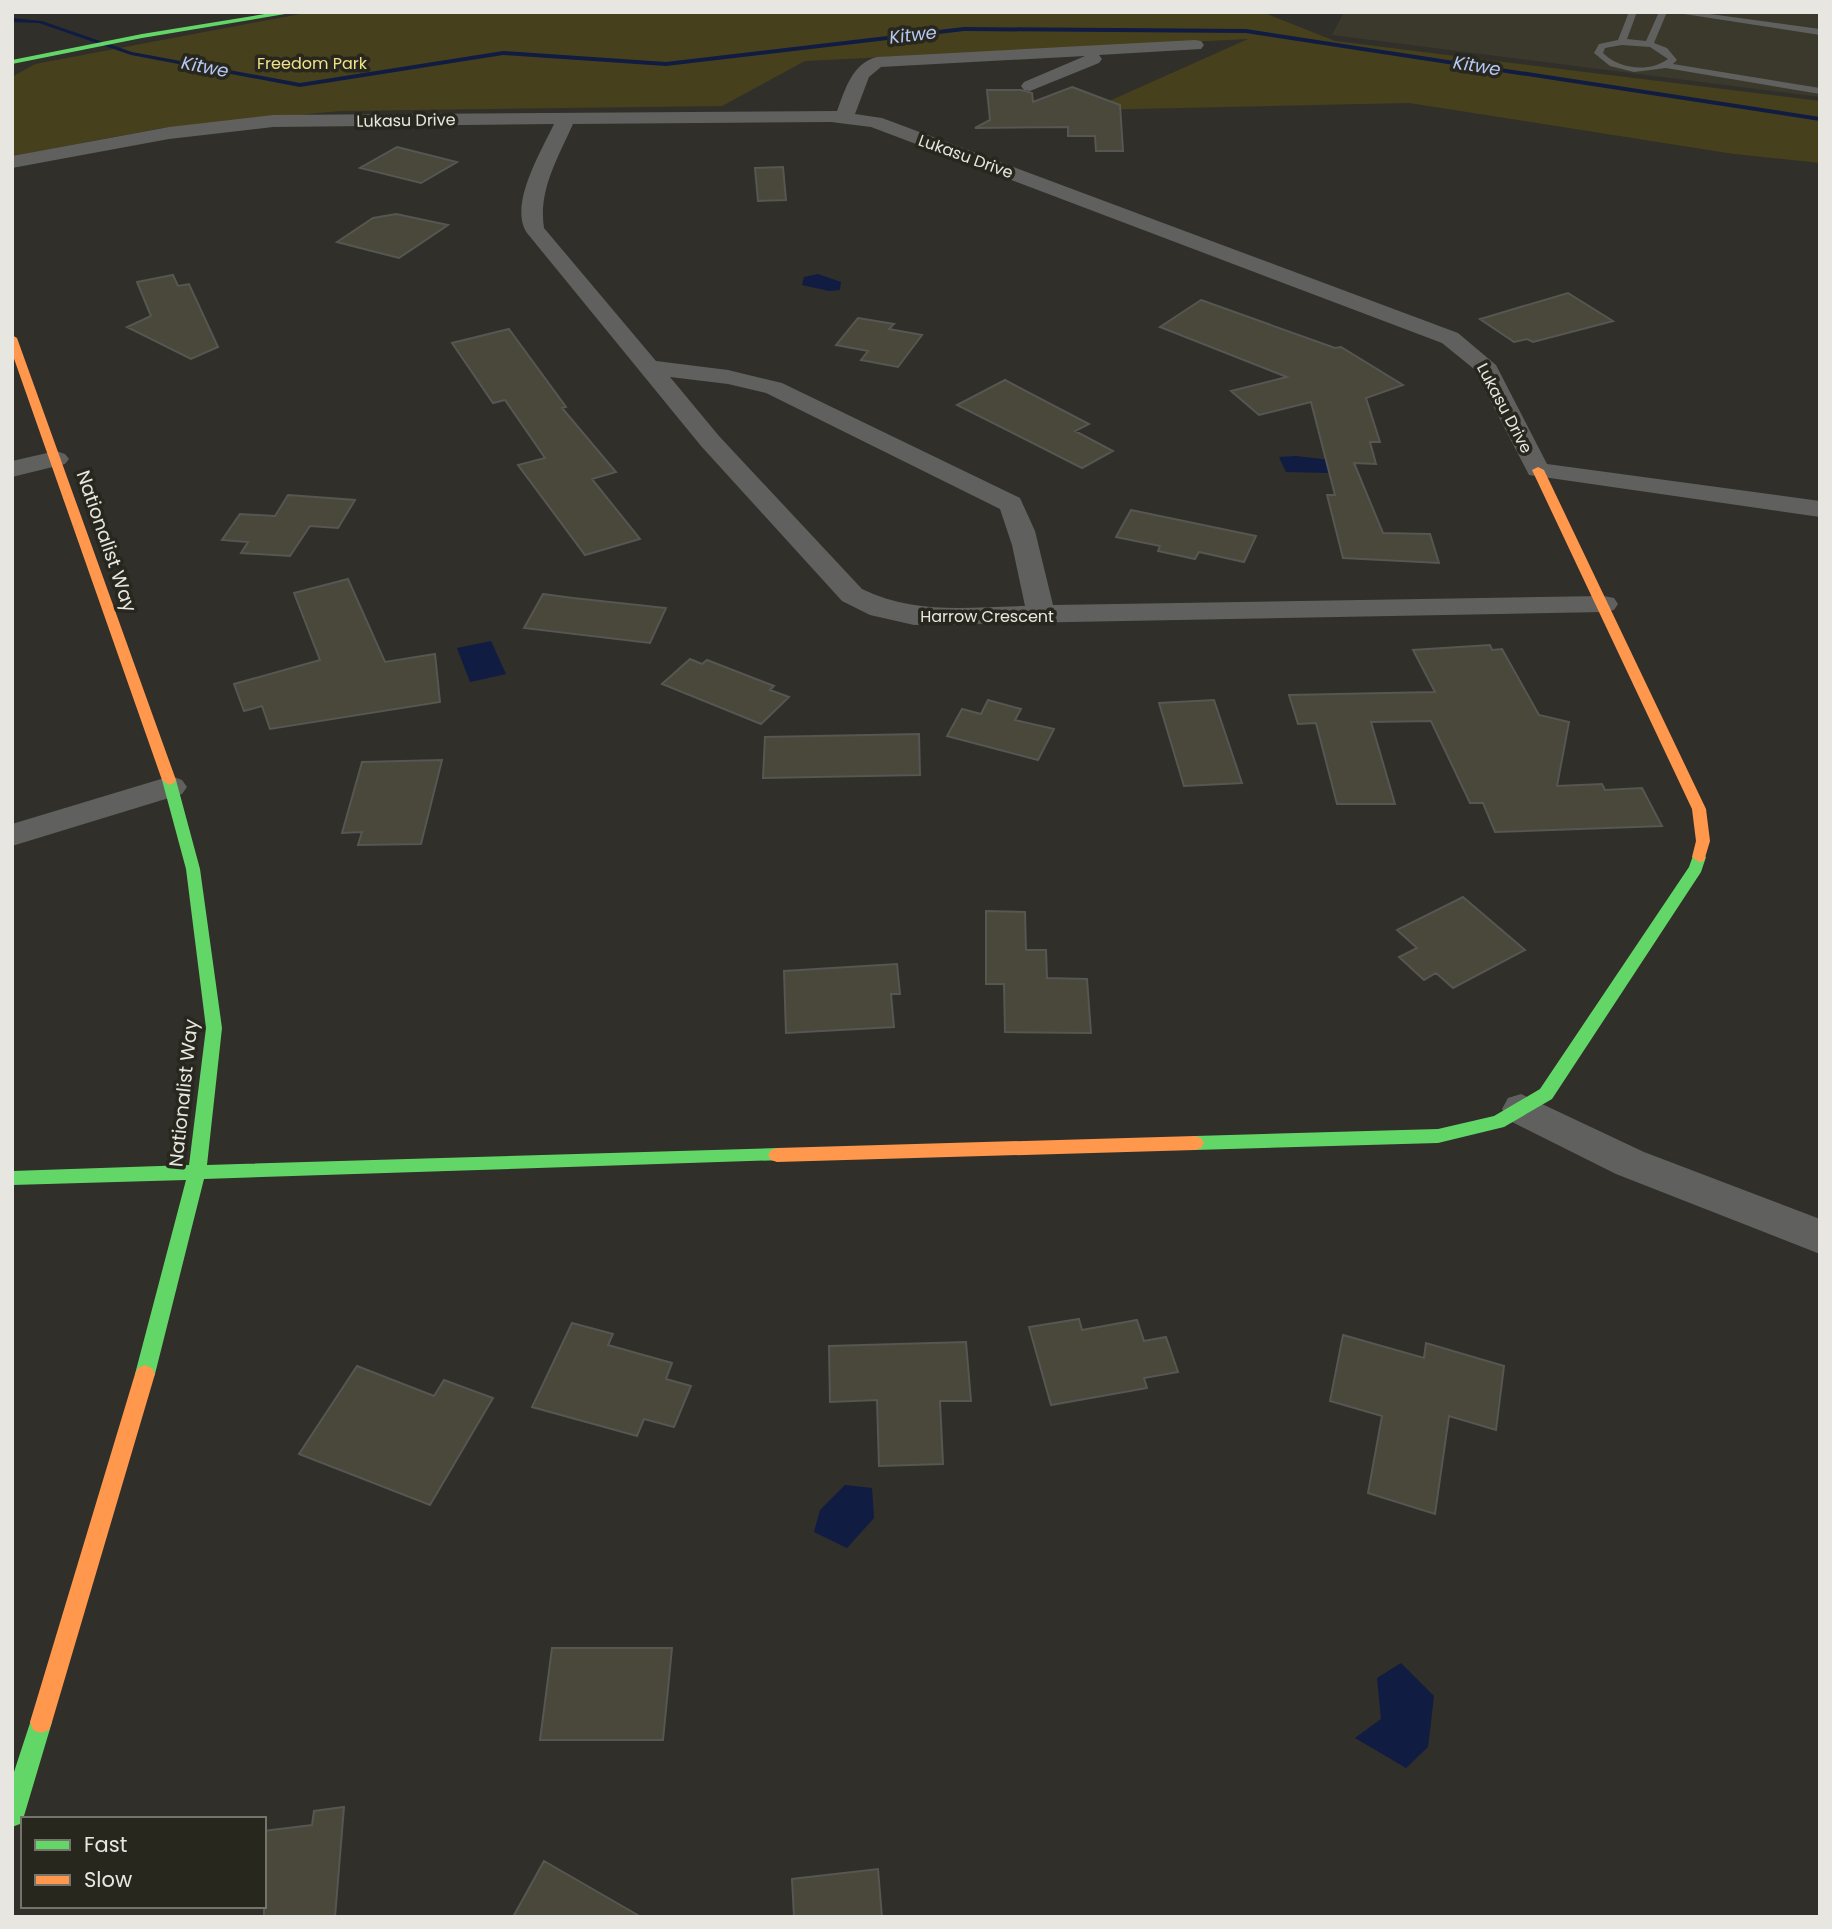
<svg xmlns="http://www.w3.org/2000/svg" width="1832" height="1929" font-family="Poppins,sans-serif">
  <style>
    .built { fill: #3b392b }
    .green { fill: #47401c }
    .water { fill: #101c42 }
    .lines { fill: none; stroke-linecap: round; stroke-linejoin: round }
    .stream { fill: #101c42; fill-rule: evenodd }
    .building { fill: #4a483a; stroke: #565652; stroke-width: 2 }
    .lane { fill: #60605f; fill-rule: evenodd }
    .street { fill: #60605f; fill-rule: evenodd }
    .fast { fill: #63d668; fill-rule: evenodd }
    .slow { fill: #ff974d; fill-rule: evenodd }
    .labels { text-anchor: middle; stroke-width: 7; stroke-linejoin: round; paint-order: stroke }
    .far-park-label { font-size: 16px; fill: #f0e087; stroke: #28271e }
    .far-street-label { font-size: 16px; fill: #e7e6e1; stroke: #28271e }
    .far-water-label { font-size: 18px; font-style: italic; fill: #b5c8f5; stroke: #28271e }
    .street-label { font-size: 19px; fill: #e7e6e1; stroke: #28271e }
  </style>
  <rect width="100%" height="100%" fill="#302f2a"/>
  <path class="built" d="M1344,12H1820V97L1332,35Z"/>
  <path class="green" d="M311,12H1262L1335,41L1820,101V163L1734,154L1409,103L1089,110L1248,39L805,61L722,106L340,111L162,128L12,156V77L35,64Z"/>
  <path class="water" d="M818,274L841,282L840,290L829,291L802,285L804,277Z
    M1296,456L1331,460L1334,473L1286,472L1279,457Z
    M491,641L506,674L470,682L457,648Z
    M845,1485L872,1488L874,1518L847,1548L814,1532L820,1510Z
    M1401,1663L1434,1696L1428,1747L1406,1768L1355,1738L1381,1719L1377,1678Z"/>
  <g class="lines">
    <path class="stream" d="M12,18L42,21L132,52L300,83L503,51L666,62L964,27L1246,29L1820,117V121L1246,33L964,31L666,66L503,55L300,87L131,55L39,23L12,22Z"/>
  </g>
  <path class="building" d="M1072,87L1120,105L1123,151H1096L1095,136H1068V127L975,128L990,120L987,90H1021L1032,93L1033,102Z
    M397,147L457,162L421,183L360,168Z
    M783,167L786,200L758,201L755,168Z
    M396,214L448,225L399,258L337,242L373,218Z
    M173,275L178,286L189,284L218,347L191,359L127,327L151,316L137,282Z
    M1568,293L1613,321L1533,342L1527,339L1514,342L1480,319Z
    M1201,300L1335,348L1341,347L1403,385L1366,398L1380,442H1370L1376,464L1354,463L1383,533L1430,534L1439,563L1343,558L1327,495H1335L1311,402L1259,415L1231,391L1287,377L1160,327Z
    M858,318L894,324L889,329L922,335L898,367L861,360L868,351L836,345Z
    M509,329L566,407L562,408L616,472L592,479L640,539L585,555L518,465L545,458L505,400L493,403L452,343Z
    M1005,380L1089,424L1075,431L1113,451L1082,468L957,405Z
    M288,495L355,500L338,528L310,526L290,556L241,553L248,542L222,540L240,514L275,516Z
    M1131,510L1256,536L1244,562L1199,552L1195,559L1158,551L1160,546L1116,537Z
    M348,579L385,662L435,654L440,702L270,729L262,706L244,711L234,684L320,660L294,593Z
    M543,594L573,598L666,608L650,643L524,628Z
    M1490,645L1492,650L1502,649L1539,715L1569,722L1557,786L1602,784L1605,790L1642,788L1662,826L1495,832L1483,803H1470L1431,721L1371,722L1395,804H1337L1316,723L1298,724L1289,695L1435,692L1413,650Z
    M690,659L702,664L707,660L774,686L770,690L789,697L761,724L662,684Z
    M988,700L1021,709L1015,720L1054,729L1038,760L947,736L962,709L981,714Z
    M1214,700L1242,783L1184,786L1159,703Z
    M919,734L920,775L763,778L765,737Z
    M442,760L421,844L358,845L362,832L342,833L362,762Z
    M1463,897L1525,950L1453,988L1436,973L1424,980L1399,957L1417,948L1397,930Z
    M986,911L1025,912L1026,950H1046L1047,978L1087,979L1091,1033L1005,1032L1004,984H986Z
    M897,964L900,994H891L894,1027L786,1033L784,971Z
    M1079,1319L1082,1330L1137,1320L1144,1341L1166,1337L1178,1372L1144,1378L1147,1388L1051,1405L1029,1327Z
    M572,1323L613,1334L608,1345L672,1363L666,1379L691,1386L674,1427L644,1419L637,1436L532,1407Z
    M1343,1335L1424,1358L1426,1343L1504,1366L1496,1430L1449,1416L1435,1514L1368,1493L1382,1416L1330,1401Z
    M966,1342L971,1401H940L943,1464L879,1466L877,1400L830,1402L829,1346Z
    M357,1366L434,1396L444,1380L493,1398L430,1505L299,1454Z
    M552,1648H672L663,1740H540Z
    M344,1807L335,1917H264V1831L312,1825L314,1811Z
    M544,1861L641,1917H513Z
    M878,1869L882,1917H794L792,1879Z"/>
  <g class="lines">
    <path class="lane" d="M1629,12H1637L1627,39L1646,41L1659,12H1667L1654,43L1667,48L1677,60L1673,64L1820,88V94L1666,68L1634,72L1610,66L1594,53L1599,44L1618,40ZM1622,45L1650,47L1668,59C1649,73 1619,69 1603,53L1605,48Z
      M1671,12H1695L1820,29V35Z"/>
    <path class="street" d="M1195,40L1201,41L1204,45L1201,49L1099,55L1102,59L1099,63L1030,91L1024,90L1021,86L1024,82L1085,56L881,67L869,77L855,114L882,118L1458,333L1496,365L1547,464L1820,501V517L1529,475L1474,369L1442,343L871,127L831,122L573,124C558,158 538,190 544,228L656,361L728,370L782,383L1020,498L1035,531L1053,605L1604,596L1614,598L1618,604L1614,610L1604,612L914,625L870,615L842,601L701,446L527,233C508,205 542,150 554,124L273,127L169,139L12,168V156L169,127L273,115L837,111C845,90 852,63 877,57ZM670,377L728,384L766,393L1000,509L1012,545L1025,606C968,607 915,615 862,589L719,436Z
      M56,451L65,454L69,459L65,464L12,477V461Z
      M171,776L182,780L187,787L182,794L12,846V824Z
      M1521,1094L1644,1152L1820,1219V1254L1616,1174L1508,1120L1502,1109L1508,1098Z"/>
    <path class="fast" d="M277,12H297L142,38L12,64V60L142,34Z
      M169,775L176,780L200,869L222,1028L207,1165L777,1148L783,1150L786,1155L783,1160L204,1179L155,1374L152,1380L145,1383L138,1380L135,1374L186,1180L12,1185V1171L189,1165L206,1028L186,869L162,780Z
      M1699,852L1706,857L1701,872L1552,1099L1504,1127L1438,1143L1195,1150L1189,1148L1186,1143L1189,1138L1195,1136L1438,1129L1494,1116L1540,1089L1689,867L1694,853Z
      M41,1711L49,1714L52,1722L24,1816L20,1824L12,1827V1778L33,1714Z"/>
    <path class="slow" d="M12,335L17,338L176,780L174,783L169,785L162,780L12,353Z
      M1538,467L1544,470L1706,809L1710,841L1704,861L1699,862L1692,857L1696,841L1692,809L1532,470Z
      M1195,1136L1201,1138L1204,1143L1201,1148L1195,1150L777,1162L771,1160L768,1155L771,1150L777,1148Z
      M145,1365L152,1368L155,1374L52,1722L49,1730L41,1733L33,1730L30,1722L135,1374L138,1368Z"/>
  </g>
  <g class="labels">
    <g class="far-park-label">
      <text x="312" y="69">Freedom Park</text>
    </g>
    <g class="far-street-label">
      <text transform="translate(406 120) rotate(-1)" y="6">Lukasu Drive</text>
      <text transform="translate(966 156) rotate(20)" y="6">Lukasu Drive</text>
      <text transform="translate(1505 408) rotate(62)" y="6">Lukasu Drive</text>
      <text x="987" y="622">Harrow Crescent</text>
    </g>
    <g class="far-water-label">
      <text transform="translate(913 35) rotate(-7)" y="6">Kitwe</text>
      <text transform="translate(1477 66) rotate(9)" y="6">Kitwe</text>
      <text transform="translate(205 67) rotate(11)" y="6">Kitwe</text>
    </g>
    <g class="street-label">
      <text transform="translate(107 541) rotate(71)" y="7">Nationalist Way</text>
      <text transform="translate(183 1093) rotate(-84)" y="7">Nationalist Way</text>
    </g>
  </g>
  <rect width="1832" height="1929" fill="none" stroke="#e7e6e1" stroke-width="28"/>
  <rect x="21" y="1817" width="245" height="91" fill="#28271e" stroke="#74736c" stroke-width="2"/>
  <rect x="35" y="1840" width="35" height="10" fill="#63d668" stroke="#74736c" stroke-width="2"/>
  <text x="84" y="1852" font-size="21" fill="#e7e6e1">Fast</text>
  <rect x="35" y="1875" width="35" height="10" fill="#ff974d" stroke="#74736c" stroke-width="2"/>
  <text x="84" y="1887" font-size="21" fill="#e7e6e1">Slow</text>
</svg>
